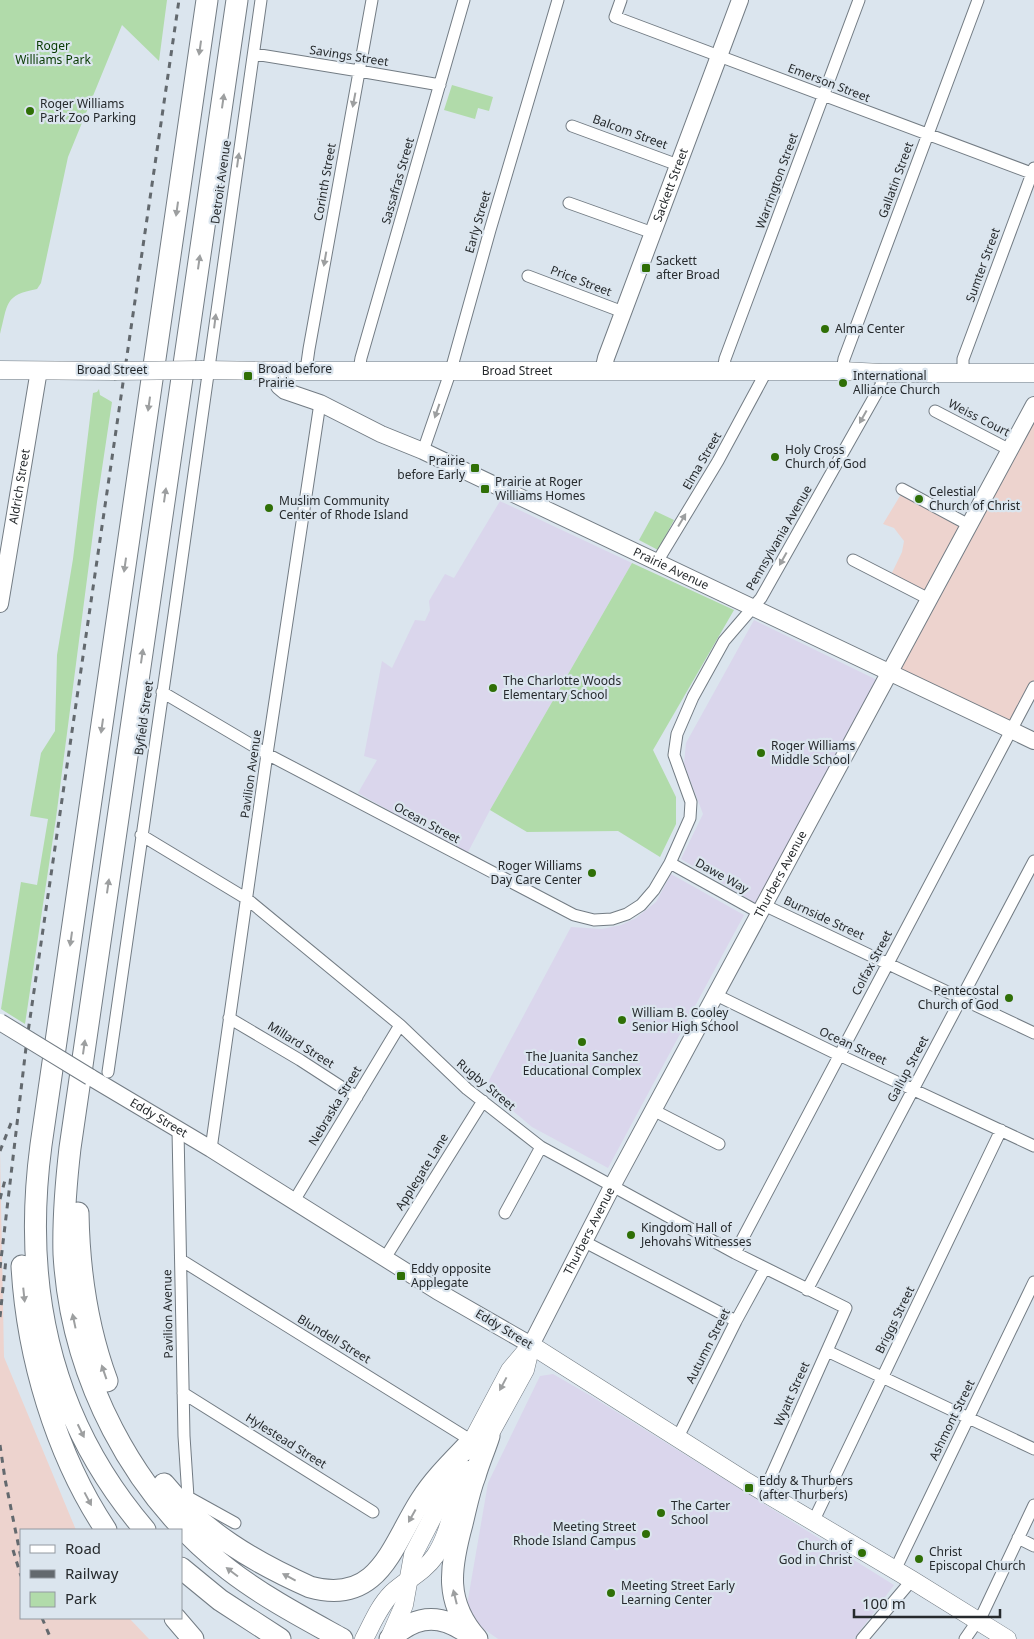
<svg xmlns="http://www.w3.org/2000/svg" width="1034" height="1639" font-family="'Noto Sans',sans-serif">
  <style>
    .industrial { fill: #edd3ce }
    .education { fill: #dad6ec }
    .green { fill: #b1dbaa }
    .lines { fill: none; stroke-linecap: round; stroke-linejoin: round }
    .street-casing { stroke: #737c84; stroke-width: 13 }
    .secondary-casing { stroke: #737c84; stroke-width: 18 }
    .primary-casing { stroke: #737c84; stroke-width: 19 }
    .highway-casing { stroke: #737c84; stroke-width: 23 }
    .street { stroke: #fff; stroke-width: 11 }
    .secondary { stroke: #fff; stroke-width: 16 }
    .primary { stroke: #fff; stroke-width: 18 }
    .highway { stroke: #fff; stroke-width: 21 }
    .rail { stroke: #63696e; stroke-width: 3; stroke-dasharray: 6 6; stroke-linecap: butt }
    .secondary-bridge-casing { stroke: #737c84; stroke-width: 18; stroke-linecap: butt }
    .primary-bridge-casing { stroke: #737c84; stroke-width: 19; stroke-linecap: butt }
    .secondary-bridge { stroke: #fff; stroke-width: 16 }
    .primary-bridge { stroke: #fff; stroke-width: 18 }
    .oneway { fill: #9d9fa0 }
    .poi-dot { fill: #2f6f06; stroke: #dbe5ee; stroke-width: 2 }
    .labels { text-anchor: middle; stroke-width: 4.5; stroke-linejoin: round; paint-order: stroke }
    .park-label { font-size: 12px; fill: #083a01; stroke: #dbe5ee }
    .street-label { font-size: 12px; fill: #262a2d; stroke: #dbe5ee }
    .poi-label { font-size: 12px; fill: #262a2d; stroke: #dbe5ee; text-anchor: start }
  </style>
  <rect width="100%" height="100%" fill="#dbe5ee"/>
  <path class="industrial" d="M1034,402V687L1012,727L890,672L926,600L890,577L902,552L904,541L894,528L883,524L903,491L965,524Z
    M0,1150L4,1357L76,1530H21V1618H129L149,1639H0Z"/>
  <path class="education" d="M500,501L632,563L490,810L467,854L358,793L377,760L364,756L382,661L392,668L415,620L425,621L430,610L429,601L445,574L454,578Z
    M754,620L877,680L757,904L681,859L703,814L684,764L686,743Z
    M671,874L744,915L608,1168L532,1127L488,1090L487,1084L571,927L602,929L621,925L636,918L656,902Z
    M553,1374L591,1396L894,1585L854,1639H498L481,1627L466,1611L488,1483L540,1376Z"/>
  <path class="green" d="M0,0H167L159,61L122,25L68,157L41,283L37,289C4,295 8,304 0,334Z
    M452,85L493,97L489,111L478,108L475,119L444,110Z
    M99,389L100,395L112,402L97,502L56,818L25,1024L1,1009L21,882L37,885L48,819L30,816L41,753L55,731L57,655L73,559L93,393L97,392Z
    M655,511L674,520L658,550L639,540Z
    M632,563L734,610L653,750L676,797V824L660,857L618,831L527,832L490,810Z"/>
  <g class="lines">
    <g class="street-casing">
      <path id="street" d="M621,0L615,17L1034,174
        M254,54L359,71L440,85
        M572,126L678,165
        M569,203L653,233
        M528,276L623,312
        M306,370L309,349L372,0
        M359,370L361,358L464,0
        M723,371L725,359L859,0
        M842,371L844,359L978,0
        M963,373V359L1034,168
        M935,411L1010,450
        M423,451L451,370L490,230L558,0
        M902,489L969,525
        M853,560L929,599
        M657,562L718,461L766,372
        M162,692L267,754L574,915L594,920L612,919L627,914L641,905L654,890L670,863L690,818L691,802L674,755L677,734L693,697L724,641L761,598L881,385L882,373
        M141,835L247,899L400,1025L467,1089L541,1147L735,1253L846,1308L764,1492
        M670,863L760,913
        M764,905L1034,1033
        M716,995L839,1055L1034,1146
        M229,1018L300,1060L357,1097
        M108,1072C160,715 211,357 261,0
        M653,1110L719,1144
        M178,1130L184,1436L188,1497L235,1523
        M211,1149L267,754L320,403
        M294,1201L400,1025
        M505,1213L541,1147
        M583,1241L736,1321
        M735,1253L1034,687
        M385,1258L483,1101
        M181,1260L472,1441
        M807,1290L1034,861
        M827,1351L1034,1449
        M183,1393L373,1512
        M678,1437L736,1321L765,1268
        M813,1522L1001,1130
        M1018,1538L1034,1546
        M895,1570L1034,1282
        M862,1639L912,1580
        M965,1639L983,1613L1034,1505"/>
    </g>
    <g class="secondary-casing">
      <g id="secondary">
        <path id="s1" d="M274,371L279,386L285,391L320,403L381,434L423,451L1034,741"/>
        <path id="s2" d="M603,371L606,358L740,0"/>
        <path id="s3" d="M0,604L39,370"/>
        <path id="s4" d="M90,1077L211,1149L437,1291L531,1345L616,1179L1034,405"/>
      </g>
    </g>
    <g class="primary-casing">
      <g id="primary">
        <path d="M0,370L114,371"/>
        <path id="s5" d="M202,370L288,371H842L882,373H1034"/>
        <path d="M531,1345L747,1482L912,1580L1007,1639"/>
        <path d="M482,1448L525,1370L531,1345"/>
        <path d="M467,1451L510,1370L526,1351"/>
        <path d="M364,1639C372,1624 379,1606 392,1593C406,1580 424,1572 435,1556C452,1531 453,1497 468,1470"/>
        <path d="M389,1639L404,1605L413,1555L455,1474"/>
      </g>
    </g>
    <g class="highway-casing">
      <path id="highway" d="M237,0L70,1148C66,1183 63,1218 64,1254C71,1376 132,1495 229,1570C264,1597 304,1618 342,1639
        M78,1213C79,1270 87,1327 107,1381
        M22,1266C27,1356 56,1455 106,1530
        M164,1484C203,1532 254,1562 310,1587C379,1606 392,1545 421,1500C435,1478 454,1460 472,1441
        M145,1530C50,1419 22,1288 41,1145L207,0
        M181,1568L220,1600L280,1639
        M175,1618L193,1639
        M390,1639C418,1612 444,1614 473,1637
        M477,1639C444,1602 450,1568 462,1524C466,1508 469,1491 475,1476C479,1462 485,1449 489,1436"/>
    </g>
    <use href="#street" class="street"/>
    <use href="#secondary" class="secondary"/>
    <use href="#primary" class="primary"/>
    <use href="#highway" class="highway"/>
    <path class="rail" d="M0,1151L13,1118
      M0,1199L5,1180
      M0,1268L27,1039L179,0
      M0,1317L6,1259
      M0,1445L5,1479L21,1558
      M13,1550L21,1576
      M42,1618L51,1639"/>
    <g class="secondary-bridge-casing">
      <path id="secondary-bridge" d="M0,1022L90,1077"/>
    </g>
    <g class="primary-bridge-casing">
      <path id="primary-bridge" d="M114,371L202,370"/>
    </g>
    <use href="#secondary-bridge" class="secondary-bridge"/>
    <use href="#primary-bridge" class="primary-bridge"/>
  </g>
  <defs><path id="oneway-solid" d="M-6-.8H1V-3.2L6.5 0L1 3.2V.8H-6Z" transform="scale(1.25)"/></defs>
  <g class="oneway">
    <use href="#oneway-solid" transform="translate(200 48) rotate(98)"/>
    <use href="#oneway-solid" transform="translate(354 100) rotate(101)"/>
    <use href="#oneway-solid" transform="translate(223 101) rotate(-82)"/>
    <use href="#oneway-solid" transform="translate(238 160) rotate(-82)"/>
    <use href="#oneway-solid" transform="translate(177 209) rotate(98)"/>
    <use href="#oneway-solid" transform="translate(325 259) rotate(100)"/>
    <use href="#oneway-solid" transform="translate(199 262) rotate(-82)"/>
    <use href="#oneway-solid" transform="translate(215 321) rotate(-83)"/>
    <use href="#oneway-solid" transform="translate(149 404) rotate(98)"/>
    <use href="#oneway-solid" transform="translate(437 411) rotate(109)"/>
    <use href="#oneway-solid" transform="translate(863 417) rotate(119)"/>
    <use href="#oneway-solid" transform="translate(165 495) rotate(-82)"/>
    <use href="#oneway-solid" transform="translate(682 520) rotate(-59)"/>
    <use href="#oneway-solid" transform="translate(783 559) rotate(119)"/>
    <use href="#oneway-solid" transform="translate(125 565) rotate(98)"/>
    <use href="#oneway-solid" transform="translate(142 656) rotate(-82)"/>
    <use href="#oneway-solid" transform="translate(102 726) rotate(98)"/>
    <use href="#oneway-solid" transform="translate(108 886) rotate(-82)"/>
    <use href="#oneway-solid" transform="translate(71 939) rotate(98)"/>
    <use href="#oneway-solid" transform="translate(84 1047) rotate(-82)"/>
    <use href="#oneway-solid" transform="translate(24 1295) rotate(84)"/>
    <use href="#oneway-solid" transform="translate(74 1321) rotate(-102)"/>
    <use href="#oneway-solid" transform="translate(104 1372) rotate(-109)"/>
    <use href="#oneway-solid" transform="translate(503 1384) rotate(118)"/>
    <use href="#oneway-solid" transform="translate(81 1431) rotate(64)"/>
    <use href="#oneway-solid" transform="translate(88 1499) rotate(62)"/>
    <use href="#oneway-solid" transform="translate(412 1516) rotate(119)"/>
    <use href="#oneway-solid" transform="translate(232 1572) rotate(-143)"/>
    <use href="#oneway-solid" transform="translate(289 1577) rotate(-152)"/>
    <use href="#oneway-solid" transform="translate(455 1597) rotate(-104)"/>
  </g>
  <g class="poi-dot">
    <circle cx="30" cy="111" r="5"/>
    <rect x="641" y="263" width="10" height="10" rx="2.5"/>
    <circle cx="825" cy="329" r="5"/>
    <rect x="243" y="371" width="10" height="10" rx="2.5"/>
    <circle cx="843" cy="383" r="5"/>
    <circle cx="775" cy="457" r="5"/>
    <rect x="470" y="463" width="10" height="10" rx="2.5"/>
    <rect x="480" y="484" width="10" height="10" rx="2.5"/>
    <circle cx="919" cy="499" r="5"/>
    <circle cx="269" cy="508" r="5"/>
    <circle cx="493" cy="688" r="5"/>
    <circle cx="761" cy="753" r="5"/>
    <circle cx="592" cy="873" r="5"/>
    <circle cx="1009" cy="998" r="5"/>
    <circle cx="622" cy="1020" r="5"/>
    <circle cx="582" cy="1042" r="5"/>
    <circle cx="631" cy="1235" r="5"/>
    <rect x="396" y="1271" width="10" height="10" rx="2.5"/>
    <rect x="744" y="1483" width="10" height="10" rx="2.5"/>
    <circle cx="661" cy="1513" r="5"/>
    <circle cx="646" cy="1534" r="5"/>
    <circle cx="862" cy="1553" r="5"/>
    <circle cx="919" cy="1559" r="5"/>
    <circle cx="611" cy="1593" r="5"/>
  </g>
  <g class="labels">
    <g class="park-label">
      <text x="53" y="50">Roger<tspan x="53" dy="14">Williams Park</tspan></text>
    </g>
    <g class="street-label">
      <text transform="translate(349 56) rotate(9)" y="4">Savings Street</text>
      <text transform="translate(829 83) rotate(21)" y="4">Emerson Street</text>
      <text transform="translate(630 132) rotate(20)" y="4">Balcom Street</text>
      <text transform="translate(896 180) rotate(-70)" y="4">Gallatin Street</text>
      <text transform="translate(398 181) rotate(-74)" y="4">Sassafras Street</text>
      <text transform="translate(777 181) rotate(-70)" y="4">Warrington Street</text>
      <text transform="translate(221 182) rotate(-82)" y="4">Detroit Avenue</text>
      <text transform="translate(325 182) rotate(-80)" y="4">Corinth Street</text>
      <text dy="4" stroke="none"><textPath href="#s2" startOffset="198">Sackett Street</textPath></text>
      <text transform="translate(478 222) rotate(-74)" y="4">Early Street</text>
      <text transform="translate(983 265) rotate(-70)" y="4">Sumter Street</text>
      <text transform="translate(581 281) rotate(21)" y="4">Price Street</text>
      <text x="112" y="374">Broad Street</text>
      <text dy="4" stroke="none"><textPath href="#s5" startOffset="315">Broad Street</textPath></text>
      <text transform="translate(979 418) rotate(27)" y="4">Weiss Court</text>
      <text transform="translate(702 461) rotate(-60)" y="4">Elma Street</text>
      <text dy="4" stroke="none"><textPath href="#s3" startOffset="119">Aldrich Street</textPath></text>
      <text transform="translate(779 538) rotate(-60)" y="4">Pennsylvania Avenue</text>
      <text dy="4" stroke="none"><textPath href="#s1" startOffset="449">Prairie Avenue</textPath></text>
      <text transform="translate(144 718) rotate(-82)" y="4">Byfield Street</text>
      <text transform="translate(251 774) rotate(-82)" y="4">Pavilion Avenue</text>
      <text transform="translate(427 823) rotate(28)" y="4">Ocean Street</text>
      <text dy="4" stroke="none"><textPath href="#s4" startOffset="1049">Thurbers Avenue</textPath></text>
      <text transform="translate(722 876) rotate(29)" y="4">Dawe Way</text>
      <text transform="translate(824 918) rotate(25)" y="4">Burnside Street</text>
      <text transform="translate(872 963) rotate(-62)" y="4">Colfax Street</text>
      <text transform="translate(301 1045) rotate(32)" y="4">Millard Street</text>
      <text transform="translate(853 1046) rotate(25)" y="4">Ocean Street</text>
      <text transform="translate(908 1069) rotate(-62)" y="4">Gallup Street</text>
      <text transform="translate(486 1085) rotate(40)" y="4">Rugby Street</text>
      <text transform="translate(335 1106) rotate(-59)" y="4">Nebraska Street</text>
      <text dy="4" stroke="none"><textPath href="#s4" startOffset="80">Eddy Street</textPath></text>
      <text transform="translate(422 1172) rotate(-58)" y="4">Applegate Lane</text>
      <text dy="4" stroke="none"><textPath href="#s4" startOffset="644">Thurbers Avenue</textPath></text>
      <text transform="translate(168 1314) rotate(-91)" y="4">Pavilion Avenue</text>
      <text transform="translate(895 1320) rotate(-64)" y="4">Briggs Street</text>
      <text transform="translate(504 1329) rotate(31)" y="4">Eddy Street</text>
      <text transform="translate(334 1339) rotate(31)" y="4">Blundell Street</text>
      <text transform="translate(708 1346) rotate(-63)" y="4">Autumn Street</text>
      <text transform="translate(792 1394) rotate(-66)" y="4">Wyatt Street</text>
      <text transform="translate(952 1420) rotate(-64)" y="4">Ashmont Street</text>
      <text transform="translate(286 1441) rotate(32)" y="4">Hylestead Street</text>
    </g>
    <g class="poi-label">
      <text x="40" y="108">Roger Williams<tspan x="40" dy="14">Park Zoo Parking</tspan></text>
      <text x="656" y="265">Sackett<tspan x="656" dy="14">after Broad</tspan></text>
      <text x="835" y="333">Alma Center</text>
      <text x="258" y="373">Broad before<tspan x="258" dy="14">Prairie</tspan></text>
      <text x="853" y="380">International<tspan x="853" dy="14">Alliance Church</tspan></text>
      <text x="785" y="454">Holy Cross<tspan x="785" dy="14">Church of God</tspan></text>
      <text x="465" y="465" text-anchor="end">Prairie<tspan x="465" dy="14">before Early</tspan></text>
      <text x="495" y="486">Prairie at Roger<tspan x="495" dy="14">Williams Homes</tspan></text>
      <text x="929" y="496">Celestial<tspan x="929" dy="14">Church of Christ</tspan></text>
      <text x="279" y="505">Muslim Community<tspan x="279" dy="14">Center of Rhode Island</tspan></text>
      <text x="503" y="685">The Charlotte Woods<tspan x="503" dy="14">Elementary School</tspan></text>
      <text x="771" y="750">Roger Williams<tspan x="771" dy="14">Middle School</tspan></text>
      <text x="582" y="870" text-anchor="end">Roger Williams<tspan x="582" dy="14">Day Care Center</tspan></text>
      <text x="999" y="995" text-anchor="end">Pentecostal<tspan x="999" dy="14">Church of God</tspan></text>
      <text x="632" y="1017">William B. Cooley<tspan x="632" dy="14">Senior High School</tspan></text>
      <text x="582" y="1061" text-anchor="middle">The Juanita Sanchez<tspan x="582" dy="14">Educational Complex</tspan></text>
      <text x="641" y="1232">Kingdom Hall of<tspan x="641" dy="14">Jehovahs Witnesses</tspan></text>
      <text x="411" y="1273">Eddy opposite<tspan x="411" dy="14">Applegate</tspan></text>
      <text x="759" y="1485">Eddy &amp; Thurbers<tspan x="759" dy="14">(after Thurbers)</tspan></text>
      <text x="671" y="1510">The Carter<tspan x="671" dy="14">School</tspan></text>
      <text x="636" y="1531" text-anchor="end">Meeting Street<tspan x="636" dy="14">Rhode Island Campus</tspan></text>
      <text x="852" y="1550" text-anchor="end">Church of<tspan x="852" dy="14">God in Christ</tspan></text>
      <text x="929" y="1556">Christ<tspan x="929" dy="14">Episcopal Church</tspan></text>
      <text x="621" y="1590">Meeting Street Early<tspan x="621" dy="14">Learning Center</tspan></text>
    </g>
  </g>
  <rect x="20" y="1529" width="162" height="90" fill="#dbe5ee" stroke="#939aa1"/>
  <rect x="30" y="1545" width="25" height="8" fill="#ffffff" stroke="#939aa1"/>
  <text x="65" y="1554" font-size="15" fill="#262a2d">Road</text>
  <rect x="30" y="1570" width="25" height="8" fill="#63696e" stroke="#939aa1"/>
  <text x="65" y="1579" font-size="15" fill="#262a2d">Railway</text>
  <rect x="30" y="1592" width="25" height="15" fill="#b1dbaa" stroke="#939aa1"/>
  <text x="65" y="1604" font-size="15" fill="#262a2d">Park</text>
  <path d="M854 1609v8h146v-8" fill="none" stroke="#262a2d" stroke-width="2.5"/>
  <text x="862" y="1609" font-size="15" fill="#262a2d" stroke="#dbe5ee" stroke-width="4" paint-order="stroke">100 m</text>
</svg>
